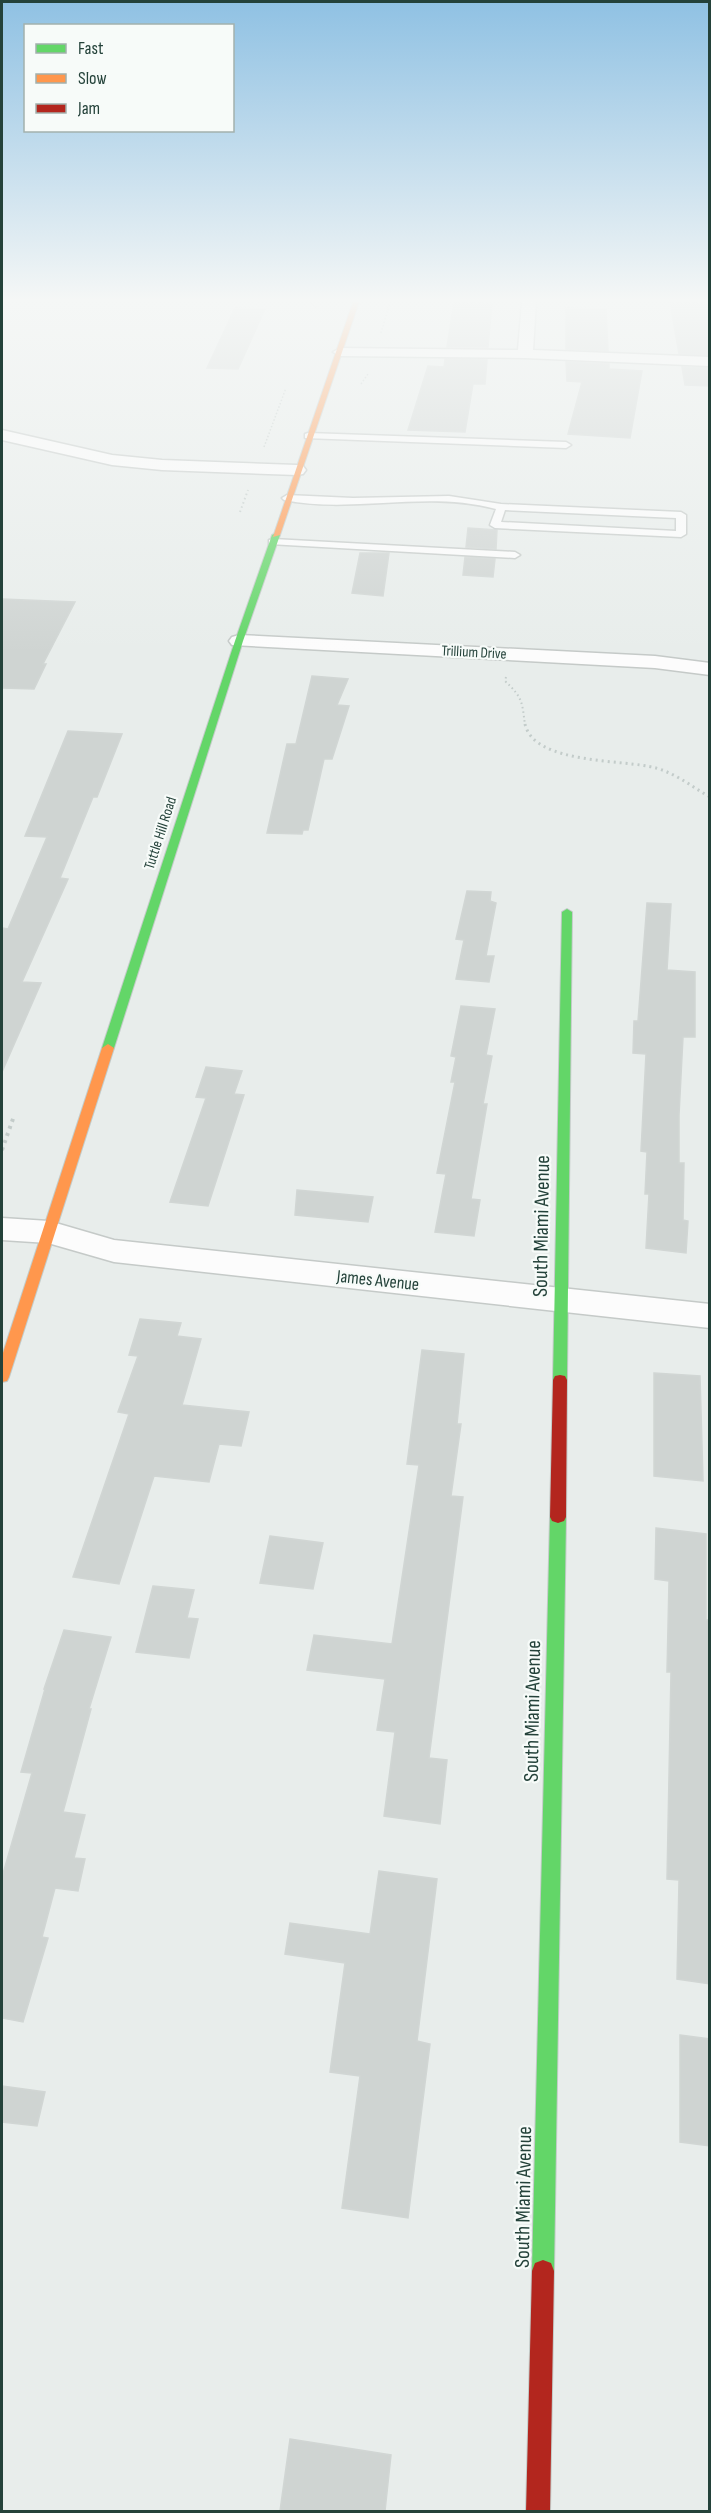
<svg xmlns="http://www.w3.org/2000/svg" width="711" height="2513" font-family="'Sofia Sans Condensed',sans-serif">
  <style>
    .building { fill: #cfd4d2; stroke: #d1d6d4; stroke-width: 1.5 }
    .lines { fill: none; stroke-linecap: round; stroke-linejoin: round }
    .lane-casing { stroke: #c5cac8; stroke-width: 3 }
    .street-casing { stroke: #c5cac8; stroke-width: 3 }
    .fast-casing { stroke: #c3cbc8; stroke-width: 2 }
    .slow-casing { stroke: #c3cbc8; stroke-width: 2 }
    .jam-casing { stroke: #c3cbc8; stroke-width: 2 }
    .path-far3 { stroke: #c3ccca; stroke-width: 1.5; stroke-dasharray: 1.5 2; stroke-linecap: butt }
    .path-far2 { stroke: #c3ccca; stroke-width: 2; stroke-dasharray: 1.5 3; stroke-linecap: butt }
    .path-far1 { stroke: #c3ccca; stroke-width: 3; stroke-dasharray: 2 4; stroke-linecap: butt }
    .path { stroke: #c3ccca; stroke-width: 4; stroke-dasharray: 3 4.5; stroke-linecap: butt }
    .lane { fill: #fcfcfc; fill-rule: evenodd }
    .street { fill: #fcfcfc; fill-rule: evenodd }
    .fast { fill: #63d668; fill-rule: evenodd }
    .slow { fill: #ff974d; fill-rule: evenodd }
    .jam { fill: #b3261e; fill-rule: evenodd }
    .labels { text-anchor: middle; stroke-width: 4.5; stroke-linejoin: round; paint-order: stroke }
    .far-street-label { font-size: 15px; fill: #24423a; stroke: #f7fbf9 }
    .street-label { font-size: 18px; fill: #24423a; stroke: #f7fbf9 }
    .near-street-label { font-size: 21px; fill: #24423a; stroke: #f7fbf9 }
  </style>
  <rect width="100%" height="100%" fill="#e8edeb"/>
  <path class="building" d="M454,302L492,303L488,347H447Z
    M670,302H703V305H710V355L679,354Z
    M235,308L265,309L238,369L207,368Z
    M566,308L606,309L608,351L566,349Z
    M445,359L487,360L485,384H473L465,432L408,430L428,366L444,367Z
    M566,362L609,364V369L642,371L630,438L568,434L582,382L567,381Z
    M682,367L710,368V386L685,385Z
    M468,528L497,530L496,549L466,547Z
    M360,553H389L383,596L352,593Z
    M465,557L495,559L493,577L463,575Z
    M2,599L75,602L43,664H46L34,689L2,688Z
    M312,676L348,679L337,705L349,706L332,759H324L308,830H303L302,834L267,833L287,744H296Z
    M68,731L122,734L97,797H93L60,878L68,879L22,982L41,983L2,1072V928L8,929L47,837L25,836Z
    M467,891L491,892L490,901L496,903L486,956H494L489,982L456,979L464,940L456,939Z
    M647,903L671,904L667,970L695,972V1037H683L679,1115V1163H684L683,1220L688,1221L686,1253L646,1248L649,1194H645L647,1152L641,1151L646,1054L633,1053L634,1021H638Z
    M461,1006L495,1009L486,1055L492,1056L483,1104H487L471,1199L480,1200L474,1236L435,1232L446,1174L437,1173L455,1082H451L456,1057L451,1056Z
    M206,1067L242,1071L234,1094L244,1095L208,1206L170,1202L206,1098L196,1097Z
    M297,1190L373,1197L368,1222L295,1215Z
    M140,1319L181,1323L177,1336L201,1339L182,1405L249,1412L241,1446L219,1444L209,1482L154,1476L119,1584L73,1577L129,1414L118,1412L138,1356L129,1355Z
    M422,1350L464,1354L457,1424H461L451,1496L463,1497L429,1758L447,1760L440,1824L384,1816L395,1732L377,1730L385,1679L307,1670L314,1635L392,1644L419,1465L407,1464Z
    M654,1373L700,1376L703,1481L654,1476Z
    M656,1528L706,1534V1620H710V1984L677,1979L679,1880L667,1879L671,1672H667L669,1581L655,1579Z
    M270,1536L323,1543L313,1589L260,1583Z
    M153,1586L194,1590L187,1618L198,1619L189,1658L136,1652Z
    M64,1630L111,1637L89,1709H91L63,1812L85,1815L74,1858L85,1859L78,1891L55,1888L42,1937L48,1938L23,2022L2,2018V1877L32,1773L21,1772L45,1689H44Z
    M379,1871L437,1879L417,2041L430,2044L408,2218L342,2208L360,2076L330,2072L345,1963L285,1954L290,1923L370,1934Z
    M680,2035L710,2039V2146L680,2142Z
    M2,2086L45,2092L37,2126L2,2122Z
    M290,2439L391,2455L385,2511H280Z"/>
  <g class="lines">
    <g class="lane-casing">
      <path id="lane" d="M308,433L566,442L571,445L566,448L305,438V434Z
        M287,495L353,498L449,496L501,504L681,512L686,515V534L681,537L495,528L490,525L496,509C426,490 353,514 284,500L282,498ZM505,510L676,518V531L501,522Z
        M273,539L515,552L520,555L515,558L269,544V540Z"/>
    </g>
    <g class="street-casing">
      <path id="street" d="M522,302H536L533,350L710,357V366L525,358L340,356L333,352L340,348L518,350Z
        M2,430L112,455L162,460L297,465L303,466L306,470L303,474L297,475L162,470L112,465L2,440Z
        M239,635L655,656L710,663V675L655,668L232,645L229,641L232,637Z
        M2,1218L49,1221L114,1240L710,1304V1328L114,1262L48,1243L2,1240Z"/>
    </g>
    <g class="fast-casing">
      <path id="fast" d="M276,533L280,535L243,641L114,1048L112,1050H104L102,1048L235,641L272,535Z
        M567,909L572,912L567,1380L565,1384H555L553,1380L562,912Z
        M558,1511L564,1513L566,1517L554,2271L551,2279L543,2282L535,2279L532,2271L550,1517L552,1513Z"/>
    </g>
    <g class="slow-casing">
      <path id="slow" d="M353,302H359L280,535L273,537Z
        M108,1044L114,1048L9,1377L7,1381L2,1382V1356L102,1048Z"/>
    </g>
    <g class="jam-casing">
      <path id="jam" d="M560,1375L565,1376L567,1380L566,1517L564,1521L558,1523L552,1521L550,1517L553,1380L555,1376Z
        M543,2260L551,2263L554,2271L550,2512H526L532,2271L535,2263Z"/>
    </g>
    <path class="path-far3" d="M317,307L311,304L318,302
      M381,333L390,302
      M361,384L368,374
      M264,447L286,388"/>
    <path class="path-far2" d="M240,512L248,490
      M506,677L505,681C523,698 522,702 525,725"/>
    <path class="path-far1" d="M525,724C534,765 625,759 656,768C677,774 692,787 710,797"/>
    <path class="path" d="M2,1150L14,1116"/>
    <use href="#lane" class="lane"/>
    <use href="#street" class="street"/>
    <use href="#fast" class="fast"/>
    <use href="#slow" class="slow"/>
    <use href="#jam" class="jam"/>
  </g>
  <linearGradient id="sky" x2="0" y2="1"><stop stop-color="#8fc1e3"/><stop offset="0.46" stop-color="#f5f7f6"/><stop offset="1" stop-color="#f5f7f6" stop-opacity="0"/></linearGradient>
  <rect width="711" height="653" fill="url(#sky)"/>
  <g class="labels">
    <g class="far-street-label">
      <text transform="translate(474 652) rotate(3)" y="5">Trillium Drive</text>
      <text transform="translate(160 833) rotate(-72)" y="5">Tuttle Hill Road</text>
    </g>
    <g class="street-label">
      <text transform="translate(378 1280) rotate(6)" y="6">James Avenue</text>
    </g>
    <g class="near-street-label">
      <text transform="translate(541 1226) rotate(-89)" y="7">South Miami Avenue</text>
      <text transform="translate(532 1711) rotate(-89)" y="7">South Miami Avenue</text>
      <text transform="translate(523 2197) rotate(-89)" y="7">South Miami Avenue</text>
    </g>
  </g>
  <rect width="711" height="2513" fill="none" stroke="#24423a" stroke-width="6"/>
  <rect x="24" y="24" width="210" height="108" fill="#f7fbf9" stroke="#a3b1ad" stroke-width="1.5"/>
  <rect x="36" y="44" width="30" height="9" fill="#63d668" stroke="#a3b1ad" stroke-width="1.5"/>
  <text x="78" y="54" font-size="18" fill="#24423a">Fast</text>
  <rect x="36" y="74" width="30" height="9" fill="#ff974d" stroke="#a3b1ad" stroke-width="1.5"/>
  <text x="78" y="84" font-size="18" fill="#24423a">Slow</text>
  <rect x="36" y="104" width="30" height="9" fill="#b3261e" stroke="#a3b1ad" stroke-width="1.5"/>
  <text x="78" y="114" font-size="18" fill="#24423a">Jam</text>
</svg>
